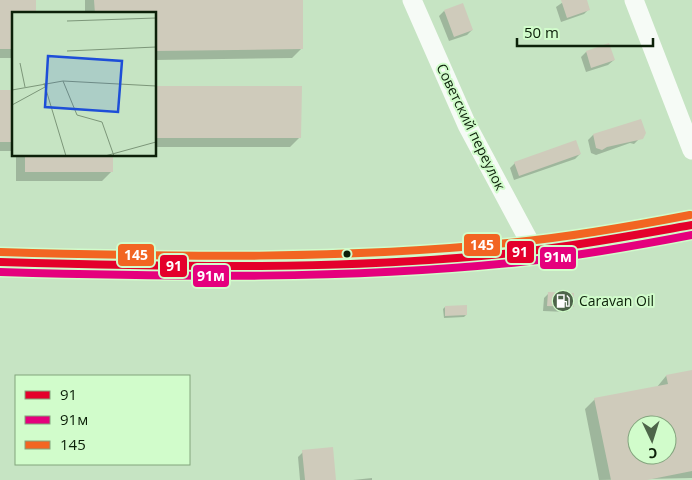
<svg xmlns="http://www.w3.org/2000/svg" width="692" height="480" font-family="'Open Sans',sans-serif">
  <style>
    .shadow { fill: #0003; fill-rule: evenodd }
    .building { fill: #cfcbbb; fill-rule: evenodd }
    .lines { fill: none; stroke-linecap: round; stroke-linejoin: round }
    .minor { stroke: #f6fbf6; stroke-width: 19 }
    .major { stroke: #f6fbf6; stroke-width: 24 }
    .bus-1-casing { stroke: #d1fccb; stroke-width: 11 }
    .bus-2-casing { stroke: #d1fccb; stroke-width: 11 }
    .bus-3-casing { stroke: #d1fccb; stroke-width: 11 }
    .bus-1 { stroke: #e4002b; stroke-width: 8 }
    .bus-2 { stroke: #e5007d; stroke-width: 8 }
    .bus-3 { stroke: #f26522; stroke-width: 8 }
    .bus-dot { fill: #0c2009; stroke: #d1fccb; stroke-width: 2 }
    .labels { text-anchor: middle; stroke-width: 4; stroke-linejoin: round; paint-order: stroke }
    .street-label { font-size: 14px; fill: #0c2009; stroke: #d1fccb }
    .poi-label { font-size: 14px; fill: #0c2009; stroke: #d1fccb; text-anchor: start }
    .inset-road { fill: none; stroke: #7c9679; stroke-width: 1 }
    .view { fill: #1d4ed8; fill-opacity: 0.15; stroke: #1d4ed8; stroke-width: 2.5 }
    .inset-edge { fill: none; stroke: #0c2009; stroke-width: 2.5 }
    .line-badge { stroke: #d1fccb; stroke-width: 2 }
    .badge-label { font-size: 14px; text-anchor: middle; font-weight: bold; fill: #fff }
  </style>
  <rect width="100%" height="100%" fill="#c6e4c3"/>
  <path class="shadow" d="M0,0H35L14,14V58H0Z
    M85,0H301L302,48L292,58L155,60V14H85Z
    M566,0H586L589,9L584,14L561,22L556,7Z
    M444,11L472,30L467,35L449,41L439,16Z
    M586,52L614,60L608,65L586,72L581,57Z
    M14,82V151H0V91H13Z
    M155,87L300,137L290,147H155Z
    M641,121L645,133L634,144L630,143L596,155L591,153L588,140L593,135Z
    M580,154L575,159L514,180L510,168L515,163Z
    M16,155H112V171L102,181H16Z
    M549,293L572,307L567,312L543,311L544,298Z
    M445,307L466,315L464,317L444,318L443,309Z
    M692,371V478L599,480L585,409L595,399L657,387L666,376ZM637,425H667V455H637Z
    M303,452L335,480H300L298,457Z
    M372,478V480H353Z"/>
  <path class="building" d="M0,0H36V14H14V49H0Z
    M94,0H303V49L155,51V14H95Z
    M561,0H587L590,10L567,18Z
    M463,3L473,30L454,37L444,10Z
    M609,43L615,60L591,68L586,51Z
    M155,86H302L301,138H155Z
    M0,90H14V142H0Z
    M641,119L646,133L643,139L607,147L602,150L596,148L593,134Z
    M576,140L581,154L519,176L514,162Z
    M25,155H113V172H25Z
    M548,292L574,293V307L547,306Z
    M467,305V315L445,316V306Z
    M692,370V471L647,480H611L594,398L668,384L666,375ZM637,425H667V455H637Z
    M333,447L336,480H305L302,450Z"/>
  <g class="lines">
    <path class="minor" d="M412,0L467,125L535,252
      M634,0L692,150"/>
    <path class="major" d="M0,262C230,270 466,273 692,225"/>
    <g class="bus-1-casing">
      <path id="bus-1" d="M0,262C173,267 348,271 521,252C578,246 635,235 692,225"/>
    </g>
    <g class="bus-2-casing">
      <path id="bus-2" d="M0,272C174,277 347,280 520,262C578,256 635,246 692,235"/>
    </g>
    <g class="bus-3-casing">
      <path id="bus-3" d="M0,252C173,257 346,260 518,242C576,236 633,226 690,215"/>
    </g>
    <use href="#bus-1" class="bus-1"/>
    <use href="#bus-2" class="bus-2"/>
    <use href="#bus-3" class="bus-3"/>
  </g>
  <defs>
    <g id="fuel-disc" transform="scale(1.125)"><circle r="9.5" fill="#4d654a" stroke="#d1fccb"/><path d="M-5.5-6h7V0h2V4h1.3V-2.5L3-4.5l.8-.8L6-3V5H2.5V1h-1V6h-7ZM-4.2-4.7v3.2H.2V-4.7Z" fill="#fff"/></g>
  </defs>
  <g fill-rule="evenodd">
    <use href="#fuel-disc" x="563" y="301"/>
  </g>
  <circle class="bus-dot" cx="347" cy="254" r="4.5"/>
  <g class="labels">
    <g class="street-label">
      <text transform="translate(471 127) rotate(64)" y="5">Советский переулок</text>
    </g>
    <g class="poi-label">
      <text x="579" y="306">Caravan Oil</text>
    </g>
  </g>
  <g transform="translate(12 12)">
    <rect width="144" height="144" fill="#c6e4c3"/>
    <path class="inset-road" d="M55,9L144,6M55,39L144,35M8,51L13,75M51,69L65,103L90,110L102,144M32,71L54,144M0,78L51,69L144,74M0,93L33,75M93,144L144,130"/>
    <path class="view" d="M36,44L110,49L106,100L33,95Z"/>
    <rect width="144" height="144" class="inset-edge"/>
  </g>
  <g class="line-badge">
    <rect x="463" y="233" width="38" height="24" rx="5" fill="#f26522"/>
    <rect x="506" y="240" width="29" height="24" rx="5" fill="#e4002b"/>
    <rect x="117" y="243" width="38" height="24" rx="5" fill="#f26522"/>
    <rect x="539" y="246" width="38" height="24" rx="5" fill="#e5007d"/>
    <rect x="159" y="254" width="29" height="24" rx="5" fill="#e4002b"/>
    <rect x="192" y="264" width="38" height="24" rx="5" fill="#e5007d"/>
  </g>
  <g class="badge-label">
    <text x="482" y="250">145</text>
    <text x="520" y="257">91</text>
    <text x="136" y="260">145</text>
    <text x="558" y="262">91м</text>
    <text x="174" y="271">91</text>
    <text x="211" y="281">91м</text>
  </g>
  <rect x="15" y="375" width="175" height="90" fill="#d1fccb" stroke="#82a47d"/>
  <rect x="25" y="391" width="25" height="8" fill="#e4002b" stroke="#82a47d"/>
  <text x="60" y="400" font-size="15" fill="#0c2009">91</text>
  <rect x="25" y="416" width="25" height="8" fill="#e5007d" stroke="#82a47d"/>
  <text x="60" y="425" font-size="15" fill="#0c2009">91м</text>
  <rect x="25" y="441" width="25" height="8" fill="#f26522" stroke="#82a47d"/>
  <text x="60" y="450" font-size="15" fill="#0c2009">145</text>
  <g transform="translate(652 440) rotate(176)"><circle r="24" fill="#d1fccb" stroke="#82a47d"/>
  <path d="M0-4L9 19L0 12L-9 19Z" fill="#4d654a"/>
  <text y="-8" font-size="14" font-weight="bold" text-anchor="middle" fill="#0c2009">С</text>
  </g>
  <path d="M517 38v8h136v-8" fill="none" stroke="#0c2009" stroke-width="2.5"/>
  <text x="524" y="38" font-size="15" fill="#0c2009" stroke="#d1fccb" stroke-width="4" paint-order="stroke">50 m</text>
</svg>
